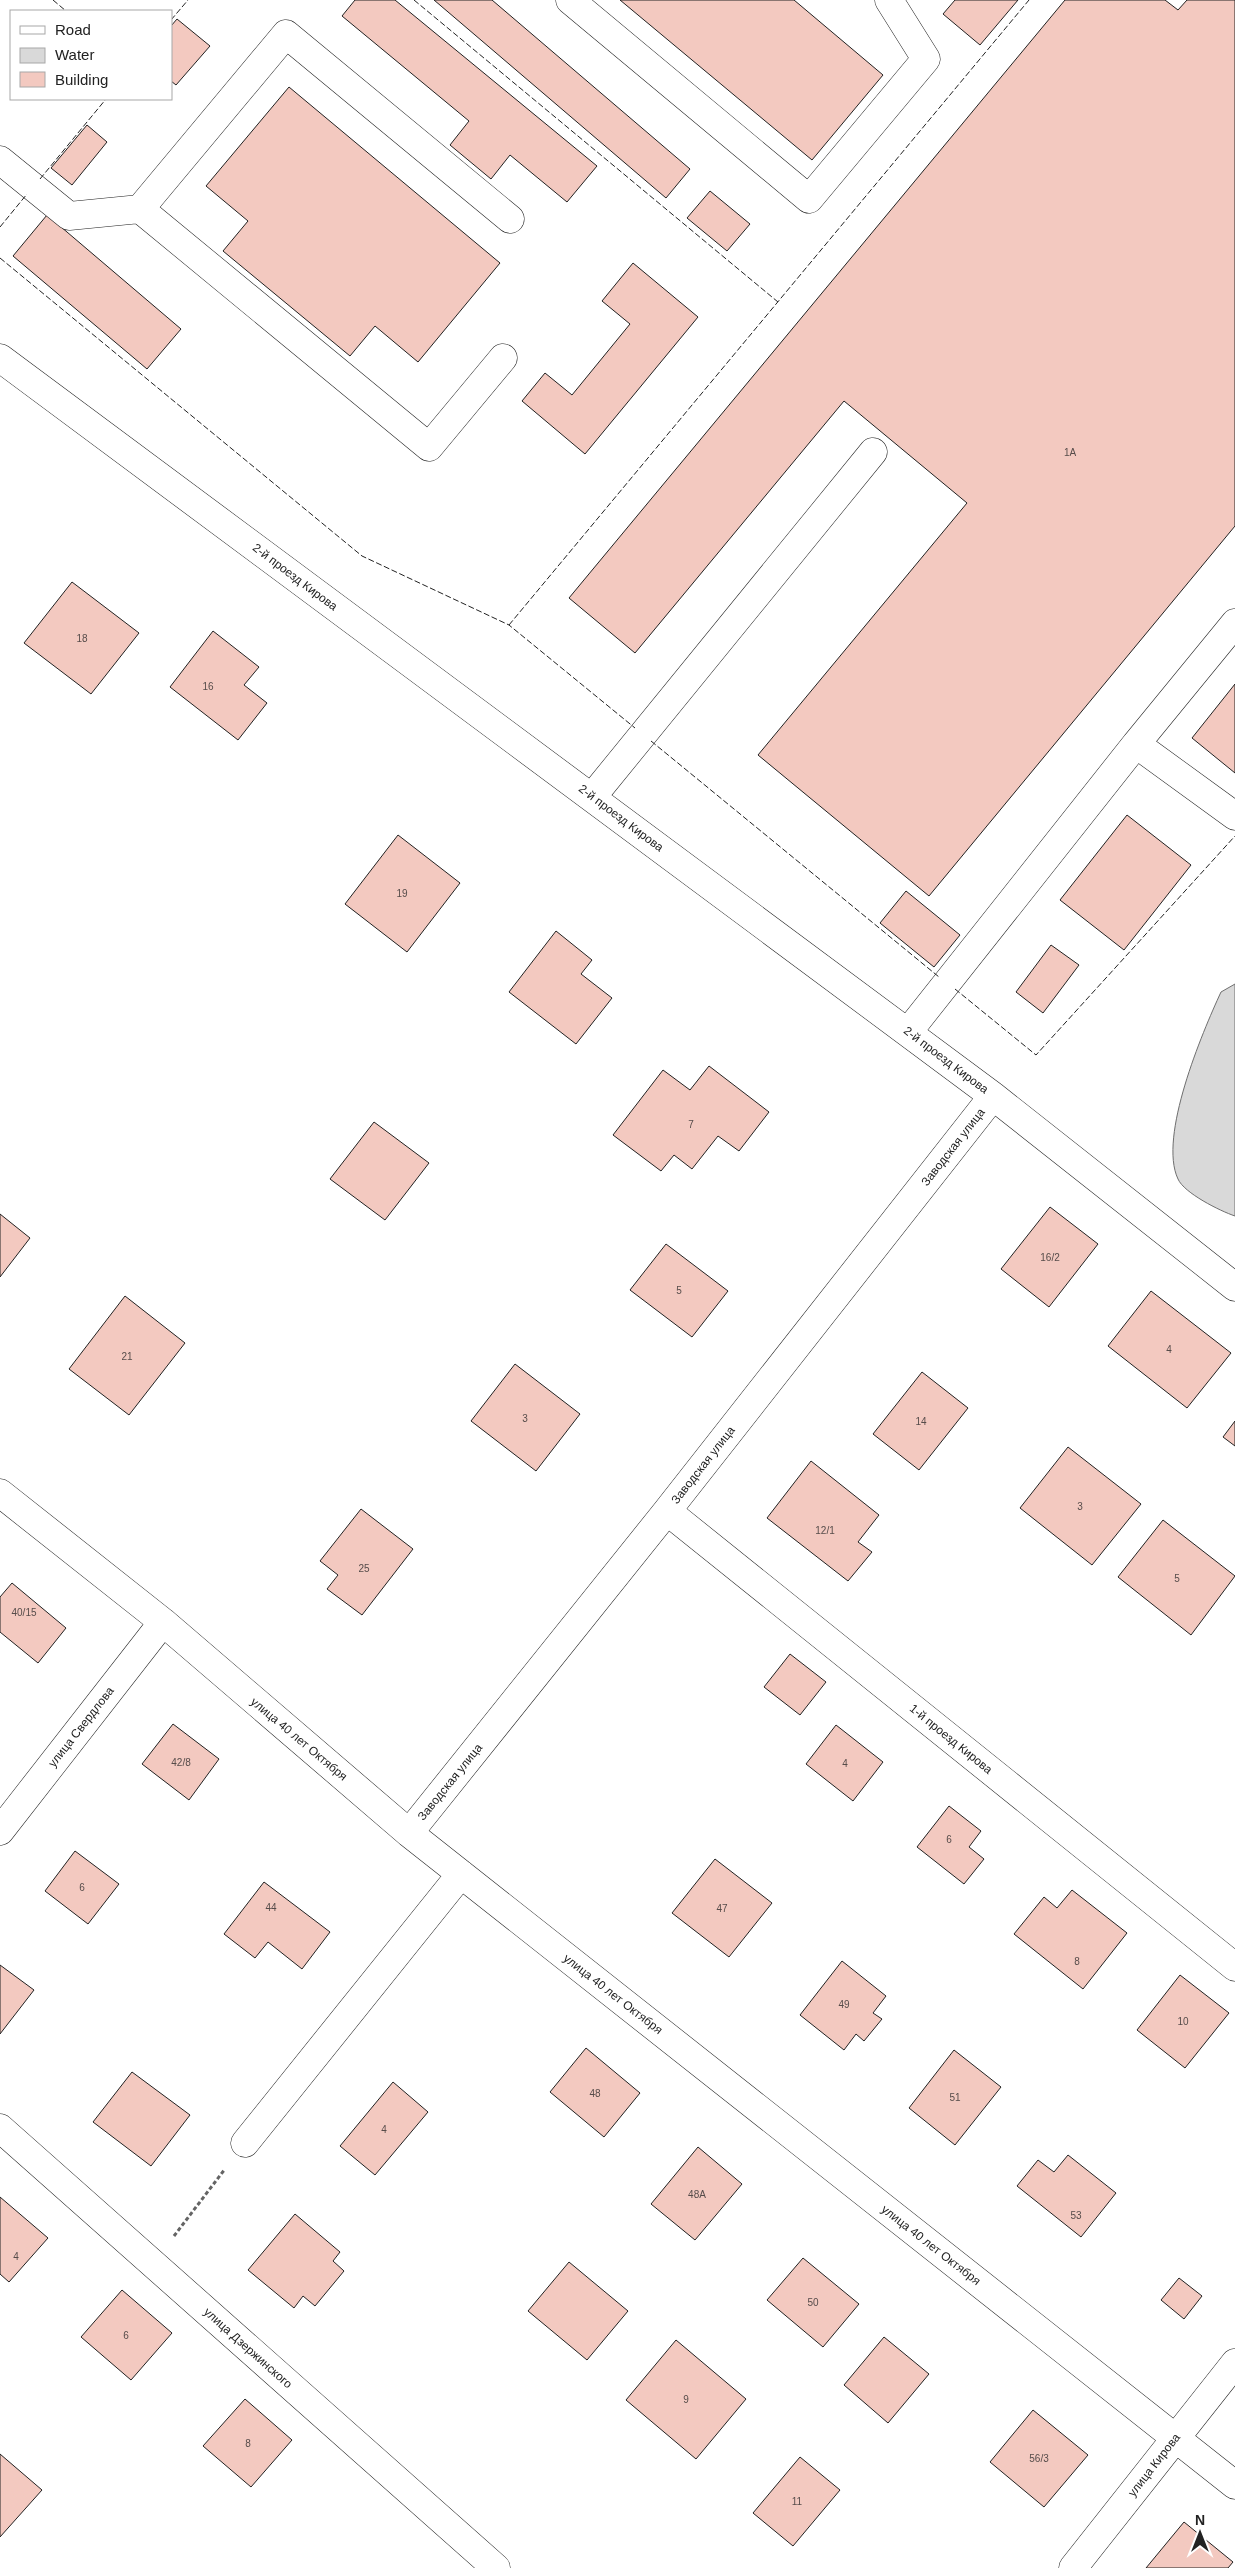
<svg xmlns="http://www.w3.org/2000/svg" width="1235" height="2568" font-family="Arial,sans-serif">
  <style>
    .water { fill: #d9d9d9; stroke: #6f6f6f }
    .building { fill: #f3c9c0; stroke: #222 }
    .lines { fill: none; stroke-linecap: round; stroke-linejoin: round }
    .minor-casing { stroke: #222; stroke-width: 29 }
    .path { stroke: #646464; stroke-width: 3; stroke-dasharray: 4 2.5; stroke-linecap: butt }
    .minor { stroke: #fff; stroke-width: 28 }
    .fence { stroke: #222; stroke-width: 1; stroke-dasharray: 6 2.5; stroke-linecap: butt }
    .labels { text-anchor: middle; stroke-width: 4; stroke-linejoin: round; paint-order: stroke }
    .number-label { font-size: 10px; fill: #564c4a }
    .street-label { font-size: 12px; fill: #222; stroke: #fff }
  </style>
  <rect width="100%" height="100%" fill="#fff"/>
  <path class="water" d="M1235,984V1216C1220,1211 1184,1193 1178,1179C1158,1137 1202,1033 1221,992Z"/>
  <path class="building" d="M355,0H395L597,166L567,202L510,155L491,179L450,145L469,121L342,16Z
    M434,0H492L690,169L666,198Z
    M620,0H794L883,75L812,160Z
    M955,0H1018L980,45L943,14Z
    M1065,0H1165L1178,10L1187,0H1235V526L929,896L758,755L967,503L844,401L635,653L569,598Z
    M177,19L210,46L176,85L171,81V26Z
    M289,87L500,263L418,362L375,326L350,356L223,251L248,221L206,186Z
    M87,125L107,142L72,185L51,168Z
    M710,191L750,224L727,251L687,218Z
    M47,215L181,329L147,369L13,256Z
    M633,263L698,317L585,454L522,401L545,373L572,395L630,324L602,301Z
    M72,582L139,633L91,694L24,643Z
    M213,631L259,667L244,685L267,703L238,740L170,687Z
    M1235,684V773L1192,738Z
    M1127,815L1191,865L1124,950L1060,900Z
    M398,835L460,883L407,952L345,904Z
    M906,891L960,935L934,967L880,923Z
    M556,931L592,960L581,974L612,998L576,1044L509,992Z
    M1051,945L1079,965L1043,1013L1016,992Z
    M709,1066L769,1112L739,1151L718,1136L692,1169L674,1155L661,1171L613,1135L663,1070L690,1090Z
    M374,1122L429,1163L385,1220L330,1179Z
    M1050,1207L1098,1244L1049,1307L1001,1269Z
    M0,1214L30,1238L0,1277Z
    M666,1244L728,1291L692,1337L630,1290Z
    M1151,1291L1231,1353L1187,1408L1108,1346Z
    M125,1296L185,1343L129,1415L69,1369Z
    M515,1364L580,1414L536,1471L471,1421Z
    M922,1372L968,1408L919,1470L873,1434Z
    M1235,1421V1446L1223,1437Z
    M1068,1447L1141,1504L1092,1565L1020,1508Z
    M811,1461L879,1515L858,1542L872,1552L848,1581L767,1518Z
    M361,1509L413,1549L362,1615L327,1589L338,1575L320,1561Z
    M1163,1520L1235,1576L1191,1635L1118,1577Z
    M12,1583L66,1628L38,1663L0,1632V1597Z
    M790,1654L826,1682L800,1715L764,1687Z
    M173,1724L219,1759L189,1800L142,1764Z
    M836,1725L883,1762L853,1801L806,1764Z
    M949,1806L981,1831L969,1847L984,1859L964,1884L917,1847Z
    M75,1851L119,1884L88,1924L45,1891Z
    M715,1859L772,1903L729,1957L672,1913Z
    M264,1882L330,1932L302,1969L268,1942L255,1958L224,1934Z
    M1072,1890L1127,1933L1083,1989L1014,1934L1044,1897L1057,1908Z
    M842,1961L886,1996L873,2013L882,2019L864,2041L856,2034L844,2050L800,2015Z
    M0,1965L34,1990L0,2034Z
    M1180,1975L1229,2013L1185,2068L1137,2030Z
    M586,2048L640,2093L604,2137L550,2092Z
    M954,2050L1001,2087L955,2145L909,2108Z
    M132,2072L190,2115L151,2166L93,2122Z
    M393,2082L428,2112L375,2175L340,2146Z
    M698,2147L742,2184L695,2240L651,2204Z
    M1068,2155L1116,2193L1081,2237L1017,2186L1038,2160L1054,2172Z
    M0,2197L48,2238L9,2282L0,2274Z
    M295,2214L340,2252L333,2261L344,2271L315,2306L303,2296L294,2308L248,2270Z
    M803,2258L859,2304L823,2347L767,2300Z
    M569,2262L628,2311L587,2360L528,2311Z
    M1179,2278L1202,2296L1184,2319L1161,2300Z
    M122,2290L172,2333L131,2380L81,2337Z
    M884,2337L929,2374L888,2423L844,2385Z
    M676,2340L746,2399L696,2459L626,2400Z
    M245,2399L292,2440L251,2487L203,2446Z
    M1033,2410L1088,2455L1044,2507L990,2462Z
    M0,2454L42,2490L0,2537Z
    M800,2457L840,2490L793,2546L753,2513Z
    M1184,2522L1233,2562L1228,2568H1146Z"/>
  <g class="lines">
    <g class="minor-casing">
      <path id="minor" d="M570,0L809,199L926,59L889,0
        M0,160L69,216L140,209L429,447L503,358
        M140,209L286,34L510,219
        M0,358L993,1096L1235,1287
        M1136,744L1235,623
        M592,797L873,452
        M908,1032L1136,744L1235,816
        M0,1493L163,1622L409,1833L1235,2485
        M667,1511L1235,1967
        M0,1831L163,1622
        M409,1833L667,1511L993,1096
        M0,2128L496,2568
        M245,2143L461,1874
        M1073,2568L1235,2363"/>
    </g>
    <path class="path" d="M174,2236L225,2169"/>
    <use href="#minor" class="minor"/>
    <path class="fence" d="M53,0L66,11
      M414,0L778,302
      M171,20L188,0
      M40,179L106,99
      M0,227L27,194
      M0,258L362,556L509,625L635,728
      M509,625L1029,0
      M651,741L939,977
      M955,989L1036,1055L1235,836"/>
  </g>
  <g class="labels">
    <g class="number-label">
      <text x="1070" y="456">1А</text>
      <text x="82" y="642">18</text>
      <text x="208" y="690">16</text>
      <text x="402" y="897">19</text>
      <text x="691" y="1128">7</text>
      <text x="1050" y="1261">16/2</text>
      <text x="679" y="1294">5</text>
      <text x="1169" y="1353">4</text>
      <text x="127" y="1360">21</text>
      <text x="525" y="1422">3</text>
      <text x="921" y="1425">14</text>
      <text x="1080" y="1510">3</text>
      <text x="825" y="1534">12/1</text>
      <text x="364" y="1572">25</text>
      <text x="1177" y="1582">5</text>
      <text x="24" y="1616">40/15</text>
      <text x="181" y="1766">42/8</text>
      <text x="845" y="1767">4</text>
      <text x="949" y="1843">6</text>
      <text x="82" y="1891">6</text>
      <text x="271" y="1911">44</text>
      <text x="722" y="1912">47</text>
      <text x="1077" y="1965">8</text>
      <text x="844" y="2008">49</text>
      <text x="1183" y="2025">10</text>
      <text x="595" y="2097">48</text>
      <text x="955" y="2101">51</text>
      <text x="384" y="2133">4</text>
      <text x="697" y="2198">48А</text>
      <text x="1076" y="2219">53</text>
      <text x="16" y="2260">4</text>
      <text x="813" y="2306">50</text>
      <text x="126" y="2339">6</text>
      <text x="686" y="2403">9</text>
      <text x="248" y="2447">8</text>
      <text x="1039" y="2462">56/3</text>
      <text x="797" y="2505">11</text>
    </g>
    <g class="street-label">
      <text transform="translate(295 577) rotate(37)" y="4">2-й проезд Кирова</text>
      <text transform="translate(621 818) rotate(37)" y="4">2-й проезд Кирова</text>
      <text transform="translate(946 1060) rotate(37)" y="4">2-й проезд Кирова</text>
      <text transform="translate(953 1147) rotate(-52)" y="4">Заводская улица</text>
      <text transform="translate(703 1465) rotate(-52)" y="4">Заводская улица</text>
      <text transform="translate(81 1727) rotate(-52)" y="4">улица Свердлова</text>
      <text transform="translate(299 1739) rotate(40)" y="4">улица 40 лет Октября</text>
      <text transform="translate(951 1739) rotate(39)" y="4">1-й проезд Кирова</text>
      <text transform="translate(450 1782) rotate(-51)" y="4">Заводская улица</text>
      <text transform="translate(613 1994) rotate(38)" y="4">улица 40 лет Октября</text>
      <text transform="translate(931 2245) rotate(38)" y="4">улица 40 лет Октября</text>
      <text transform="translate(248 2348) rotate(42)" y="4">улица Дзержинского</text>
      <text transform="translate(1154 2465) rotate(-52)" y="4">улица Кирова</text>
    </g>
  </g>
  <rect x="10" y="10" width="162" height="90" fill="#ffffff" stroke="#a7a7a7"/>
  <rect x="20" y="26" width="25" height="8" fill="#ffffff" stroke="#a7a7a7"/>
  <text x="55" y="35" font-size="15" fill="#222222">Road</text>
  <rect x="20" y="48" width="25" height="15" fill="#d9d9d9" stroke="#a7a7a7"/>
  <text x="55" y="60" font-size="15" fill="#222222">Water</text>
  <rect x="20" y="72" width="25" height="15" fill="#f3c9c0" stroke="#a7a7a7"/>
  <text x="55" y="85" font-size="15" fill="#222222">Building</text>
  <g transform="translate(1200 2533)" stroke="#ffffff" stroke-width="4" paint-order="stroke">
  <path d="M0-4L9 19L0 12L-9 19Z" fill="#222222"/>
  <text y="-8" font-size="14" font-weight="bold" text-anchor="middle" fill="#222222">N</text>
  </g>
</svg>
